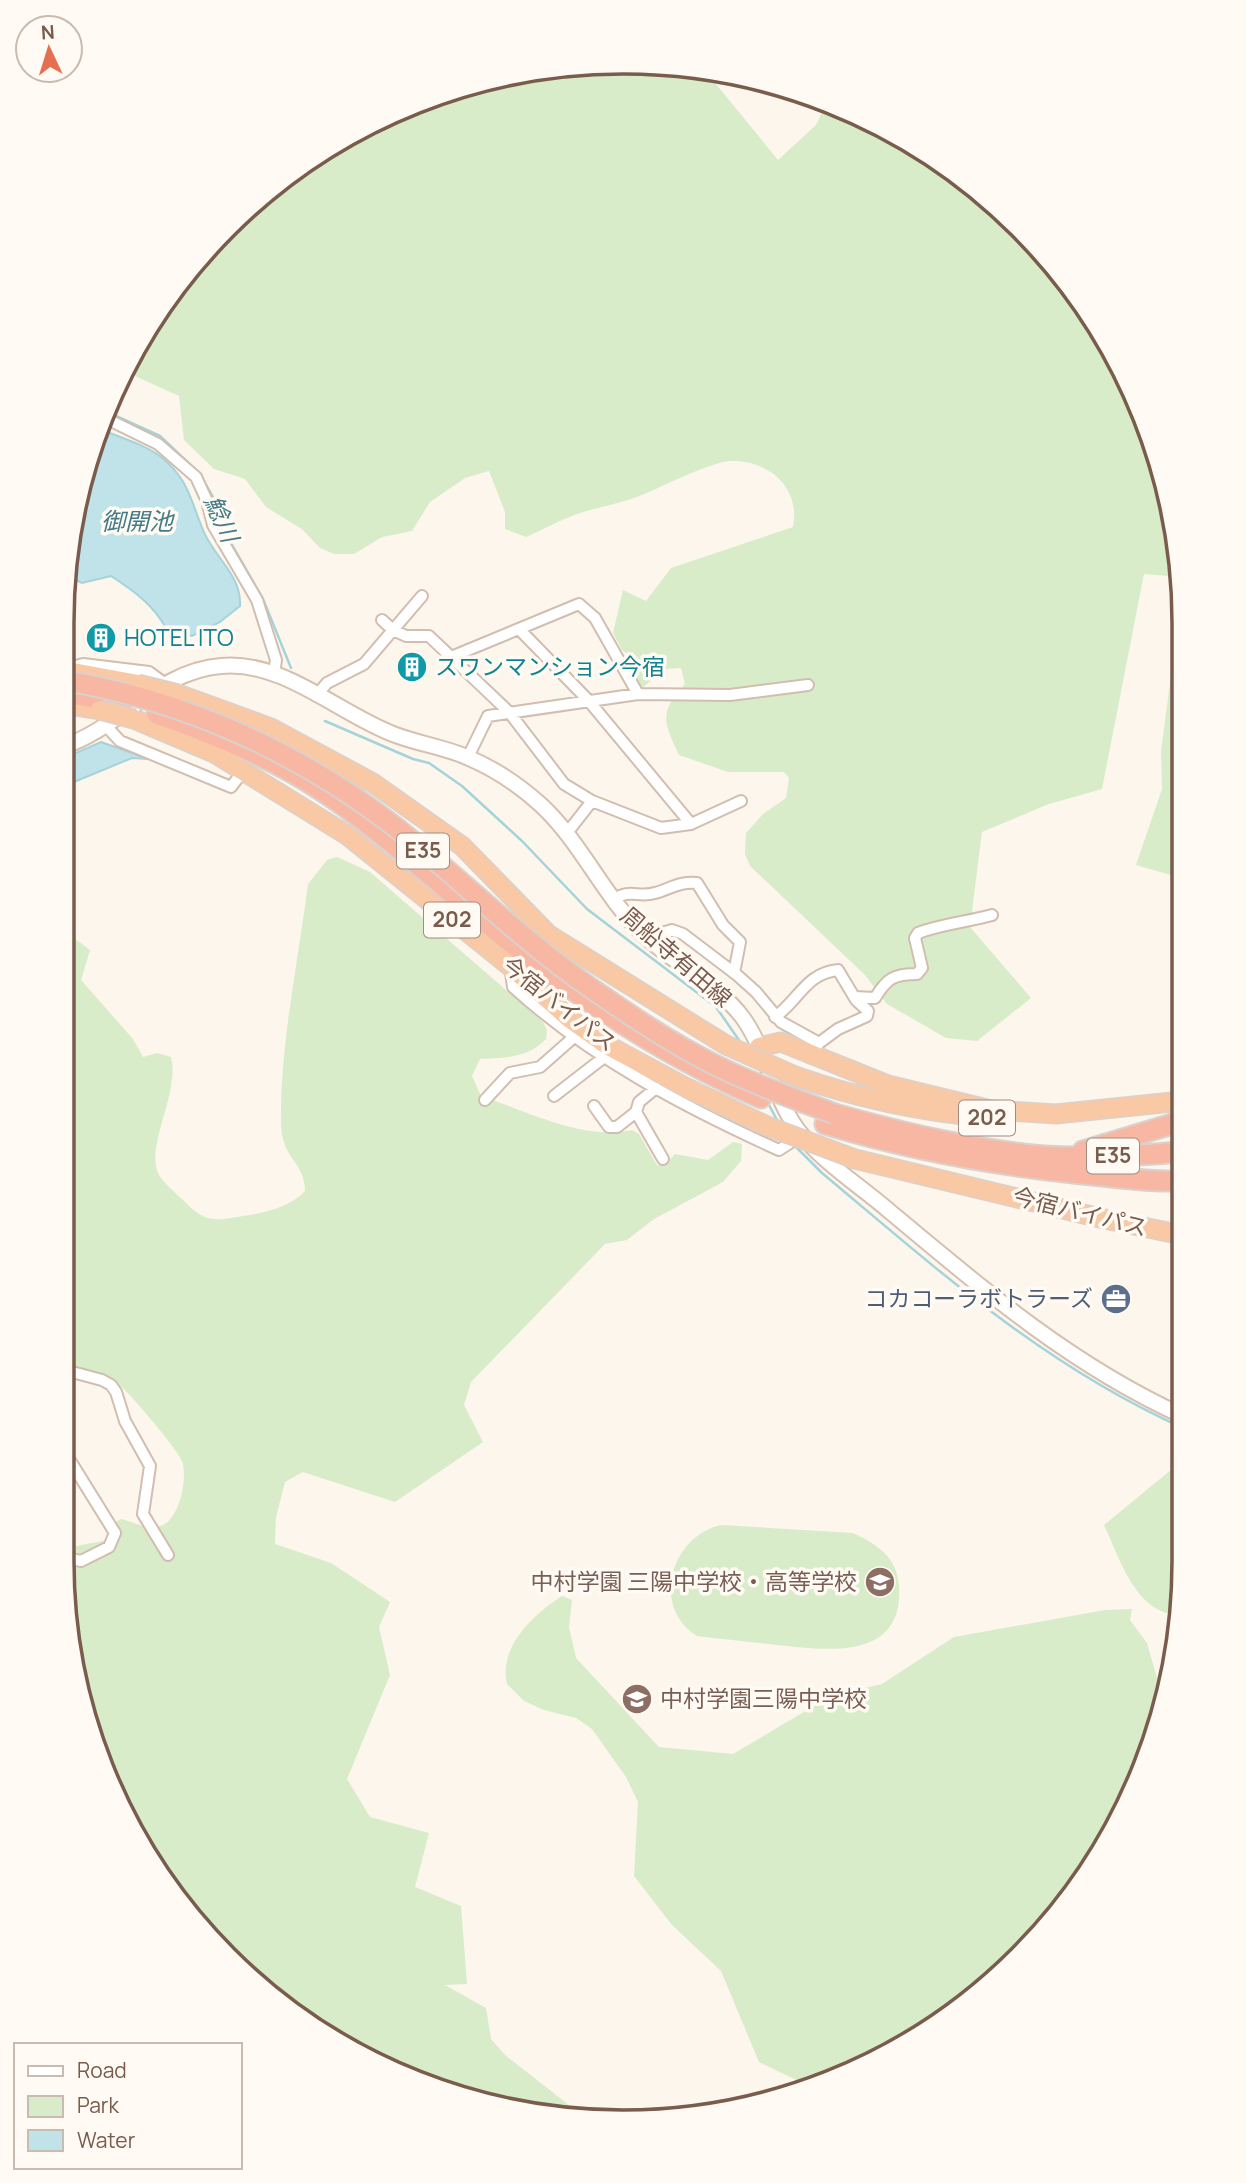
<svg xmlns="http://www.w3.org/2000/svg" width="1246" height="2183" font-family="Manrope,'Noto Sans JP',sans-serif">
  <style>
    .green { fill: #d8ecc9 }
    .water { fill: #bfe3e8; stroke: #a5d3da; stroke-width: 2 }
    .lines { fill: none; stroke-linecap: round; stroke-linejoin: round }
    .stream { stroke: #a5d3da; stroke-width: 2.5 }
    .minor-casing { stroke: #d1beb0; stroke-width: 14 }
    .secondary-casing { stroke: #d6c0b0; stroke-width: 18 }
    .trunk-casing { stroke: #dad1cd; stroke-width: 21 }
    .motorway-casing { stroke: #dad1cd; stroke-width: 23 }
    .minor { stroke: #fff; stroke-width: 10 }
    .secondary { stroke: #fff; stroke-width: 14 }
    .trunk { stroke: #f9c8a4; stroke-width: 18 }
    .motorway { stroke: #f7b7a3; stroke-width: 19 }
    .trunk-bridge-casing { stroke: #dad1cd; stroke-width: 21; stroke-linecap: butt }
    .motorway-bridge-casing { stroke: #dad1cd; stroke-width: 23; stroke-linecap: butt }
    .trunk-bridge { stroke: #f9c8a4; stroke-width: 18 }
    .motorway-bridge { stroke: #f7b7a3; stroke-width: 19 }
    .labels { text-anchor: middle; stroke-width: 7; stroke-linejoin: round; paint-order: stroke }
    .shield { fill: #fffaf3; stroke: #a28b7f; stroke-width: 2 }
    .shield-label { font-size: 21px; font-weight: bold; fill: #7a5c4d }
    .culture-label { font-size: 23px; fill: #0d838f; stroke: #fffaf3; text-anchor: start }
    .street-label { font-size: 23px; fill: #7a5c4d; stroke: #fffaf3 }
    .service-label { font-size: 23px; fill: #4e5e75; stroke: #fffaf3; text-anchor: end }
    .education-label { font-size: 23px; fill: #785e54; stroke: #fffaf3; text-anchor: end }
    .water-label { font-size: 24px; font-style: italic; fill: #437c86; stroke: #fffaf3 }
    .rim { fill: none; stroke: #7a5c4d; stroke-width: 3.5 }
  </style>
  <rect width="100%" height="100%" fill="#fdf6ec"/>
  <path class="green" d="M587,62L702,67L778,160L816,125L827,102L904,137L1020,226L1090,311L1155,442L1180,550V577L1144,574L1102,789L1049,804L982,832L970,927L1031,998L977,1041L946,1038L887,1004L865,975L750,866L745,854L746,833L763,814L786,798L789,778L784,772H728L679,755C663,722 659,712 685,684L681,668L665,669L641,689L627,665L630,656L622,650L613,633L623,590L646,601L671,568L793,527C801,488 769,460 731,461C712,461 658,489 637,497C618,504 599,507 580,513C562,519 544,529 526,537L505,529V512L489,471L465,478L430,502L412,531L382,537L354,554H334L320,548L303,530L266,507L245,479L214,469L184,440L179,396L124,371C189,227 329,126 476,81C511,70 551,68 587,62Z
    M1171,676H1180L1181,878L1136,865L1162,789L1161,751Z
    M337,857L370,872L543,1022L547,1030L546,1039C528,1058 505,1058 480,1059L472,1076L481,1096C527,1111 583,1141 632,1130L639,1134L657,1165L664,1166L675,1154L708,1160L733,1142L742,1144L741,1161L723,1182L654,1219L627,1240L605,1244L471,1382L464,1405L483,1442L395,1502L303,1472L285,1482L276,1517L275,1544L331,1563L390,1602L379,1627L390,1675L347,1779L370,1817L429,1833L415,1887L461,1906L467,1984L445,1985L486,2008L491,2039L505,2055L579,2113L477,2102L311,2027L177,1902L91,1740L61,1549L107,1540L113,1523L121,1519C134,1522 149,1531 163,1525C180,1517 188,1477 182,1461C178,1450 127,1389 117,1383C100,1372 80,1367 61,1361L62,1261L75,1225L62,1210V929L90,950L81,980L133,1039L143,1057L157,1053L171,1057C180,1092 146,1145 158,1173C163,1183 176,1193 184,1201C200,1217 208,1222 231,1218C256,1214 288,1210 305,1191C305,1161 281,1159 281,1123C280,1044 298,963 308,884L327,860Z
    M1183,1460L1184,1596L1180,1614C1137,1617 1119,1557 1104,1525Z
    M721,1525L853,1533C878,1545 897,1557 899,1586C904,1662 825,1650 777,1645C750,1642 723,1639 697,1636C650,1607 671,1536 721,1525Z
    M562,1596L572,1600L569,1627L576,1658L659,1747L733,1754L831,1696L882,1684L954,1637L1105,1610L1132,1609L1130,1620L1147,1643L1163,1699L1155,1740L1109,1841L993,1983L838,2079L809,2086L759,2062L721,1971L672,1925L634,1876L638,1802L626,1777L592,1729L576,1718L544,1710L524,1701L507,1684C498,1647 534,1614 562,1596Z"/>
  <path class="water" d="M98,428C117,437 145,444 161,457C188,478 191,501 203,530C213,556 242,575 240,606L220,622L192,636L167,630C154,605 134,591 111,576L82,583L65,575L91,443Z
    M101,742L149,759L132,758L62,787V759Z"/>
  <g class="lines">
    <path class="stream" d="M105,411L160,436L197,471
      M201,476L213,497L219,522L263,599L291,668
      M325,721L413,759L429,763L462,786L522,841L587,909L716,1007L741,1043
      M768,1103L778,1122
      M795,1146L822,1173C938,1270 1043,1365 1183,1428"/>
    <g class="minor-casing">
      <path id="minor" d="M581,70V63
        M103,417L158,444L196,477L207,501L213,525L257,600L276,660L274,674
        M382,620L393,630L422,596
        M519,629L588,700L691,824
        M451,657L579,604L595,618L638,694
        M69,668L83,664L149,672L164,683
        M316,696L327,683L364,664L393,630L406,636H429L509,712L564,784L592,801L661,828L691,824L741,801
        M107,727L120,741L231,787L244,770
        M468,757L488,716L638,694L730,695L808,685
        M567,833L592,801
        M612,900C631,888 637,898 655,893C670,889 680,881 697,883L723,925L740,942L734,973
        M653,942L662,933L672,930L683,934L737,975L756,992L781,1022L819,1043L811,1055
        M516,971L511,973L513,987C591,1058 684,1107 779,1150L799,1137
        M854,997L875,998C887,978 894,974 917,974L922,968L915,938L918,933C942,924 967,922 992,915
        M775,1017C799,1000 806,973 838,970L856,1000L868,1011L867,1016L838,1029L819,1043
        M656,1088L639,1102L636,1112L663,1159
        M554,1096L603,1058
        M485,1100L510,1073L540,1067L574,1037
        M594,1106L609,1127H617L636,1112
        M61,1369L102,1380L111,1385L116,1392L125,1421L150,1466L143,1514L168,1555
        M61,1557L81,1561L109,1547L115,1533L61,1446"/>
    </g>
    <g class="secondary-casing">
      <path id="secondary" d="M62,747C121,728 157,671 221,666C283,660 338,713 393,734C418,744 445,747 469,758C495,769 520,786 541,805C582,843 603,896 644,935C675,965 717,983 743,1018C768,1053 774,1101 801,1134C825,1164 859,1185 888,1210C981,1288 1071,1365 1183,1416"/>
    </g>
    <g class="trunk-casing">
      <path id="trunk" d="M62,670L138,684
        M178,694L271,728L373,783L462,846L549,935L726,1045
        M62,704L100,710
        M134,719L214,753L347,835L516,971L570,1019L605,1044L683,1086L767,1126
        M759,1047L781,1042L888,1085L991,1110L1056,1114L1182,1101
        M795,1076C857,1098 918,1111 983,1117
        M855,1159L1100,1218L1182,1235"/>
    </g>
    <g class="motorway-casing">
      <path id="motorway" d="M62,692L123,704
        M157,714C212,733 266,755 316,787C374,824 424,871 477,915C565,989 655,1052 761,1098
        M835,1114C903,1133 973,1150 1044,1156C1090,1159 1136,1155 1182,1152
        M825,1124C904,1148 983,1163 1065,1172C1104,1176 1143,1182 1182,1181
        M1083,1151L1182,1121"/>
    </g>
    <use href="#minor" class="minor"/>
    <use href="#secondary" class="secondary"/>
    <use href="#trunk" class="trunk"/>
    <use href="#motorway" class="motorway"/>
    <g class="trunk-bridge-casing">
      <path id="trunk-bridge" d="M138,684L178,694
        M100,710L134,719
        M726,1045L795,1076
        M767,1126L855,1159"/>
    </g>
    <g class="motorway-bridge-casing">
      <path id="motorway-bridge" d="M62,680C183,700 297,751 394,826C456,875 513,932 578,979C622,1010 668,1042 717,1066C755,1085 795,1099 835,1114"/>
    </g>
    <use href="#trunk-bridge" class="trunk-bridge"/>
    <use href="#motorway-bridge" class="motorway-bridge"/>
  </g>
  <defs>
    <g id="building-disc" transform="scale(1.575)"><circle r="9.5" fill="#0f9aa8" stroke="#fffaf3"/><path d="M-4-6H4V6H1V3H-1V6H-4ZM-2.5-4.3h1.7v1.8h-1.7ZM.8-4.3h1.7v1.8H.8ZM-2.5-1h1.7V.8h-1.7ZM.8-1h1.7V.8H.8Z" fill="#fff"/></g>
    <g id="office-disc" transform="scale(1.575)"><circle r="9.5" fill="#5c6f8a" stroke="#fffaf3"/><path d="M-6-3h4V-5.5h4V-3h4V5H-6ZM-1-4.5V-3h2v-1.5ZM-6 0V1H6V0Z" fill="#fff"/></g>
    <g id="school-disc" transform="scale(1.575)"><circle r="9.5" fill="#8d6e63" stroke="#fffaf3"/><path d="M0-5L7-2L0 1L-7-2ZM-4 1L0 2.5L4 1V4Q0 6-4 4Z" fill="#fff"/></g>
  </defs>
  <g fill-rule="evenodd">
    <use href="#building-disc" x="101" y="638"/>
    <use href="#building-disc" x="412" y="667"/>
    <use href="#office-disc" x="1116" y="1299"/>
    <use href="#school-disc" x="880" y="1582"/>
    <use href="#school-disc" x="637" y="1699"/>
  </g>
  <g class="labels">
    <g class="shield">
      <rect x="397" y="833.5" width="52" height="35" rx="5"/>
      <rect x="424" y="902.5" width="56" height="35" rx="5"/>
      <rect x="959" y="1100.5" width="56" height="35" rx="5"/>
      <rect x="1087" y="1138.5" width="52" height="35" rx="5"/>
    </g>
    <g class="shield-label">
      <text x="423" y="858">E35</text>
      <text x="452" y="927">202</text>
      <text x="987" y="1125">202</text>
      <text x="1113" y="1163">E35</text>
    </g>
    <g class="culture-label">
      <text x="124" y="646">HOTEL ITO</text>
      <text x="435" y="675">スワンマンション今宿</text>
    </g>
    <g class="street-label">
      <text transform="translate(676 957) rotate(41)" y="8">周船寺有田線</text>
      <text transform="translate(559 1004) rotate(38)" y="8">今宿バイパス</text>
      <text transform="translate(1080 1212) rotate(14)" y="8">今宿バイパス</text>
    </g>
    <g class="service-label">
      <text x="1093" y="1307">コカコーラボトラーズ</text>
    </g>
    <g class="education-label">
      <text x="857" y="1590">中村学園 三陽中学校・高等学校</text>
      <text x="660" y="1707" text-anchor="start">中村学園三陽中学校</text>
    </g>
    <g class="water-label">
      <text transform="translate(221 519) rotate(66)" y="8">鯰川</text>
      <text x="137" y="530">御開池</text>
    </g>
  </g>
  <path d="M0 0H1246V2183H0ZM623 74H623A549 549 0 0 1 1172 623V1561A549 549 0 0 1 623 2110H623A549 549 0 0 1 74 1561V623A549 549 0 0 1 623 74Z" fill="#fffaf3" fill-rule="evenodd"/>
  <path class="rim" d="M623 74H623A549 549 0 0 1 1172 623V1561A549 549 0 0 1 623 2110H623A549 549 0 0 1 74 1561V623A549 549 0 0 1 623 74Z"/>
  <rect x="14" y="2043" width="228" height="126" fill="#fffaf3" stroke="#cabbb1" stroke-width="2"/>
  <rect x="28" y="2066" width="35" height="10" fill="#ffffff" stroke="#cabbb1" stroke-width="2"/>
  <text x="77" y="2078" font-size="21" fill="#7a5c4d">Road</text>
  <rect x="28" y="2096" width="35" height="21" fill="#d8ecc9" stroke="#cabbb1" stroke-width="2"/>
  <text x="77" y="2113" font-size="21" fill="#7a5c4d">Park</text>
  <rect x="28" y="2130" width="35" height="21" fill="#bfe3e8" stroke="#cabbb1" stroke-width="2"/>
  <text x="77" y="2148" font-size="21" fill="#7a5c4d">Water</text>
  <g transform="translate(49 49) rotate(356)"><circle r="33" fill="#fffaf3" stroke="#cabbb1" stroke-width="2"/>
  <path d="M0-5L12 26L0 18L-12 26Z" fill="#e76f51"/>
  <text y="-10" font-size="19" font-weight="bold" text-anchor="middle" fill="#7a5c4d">N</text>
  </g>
</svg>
